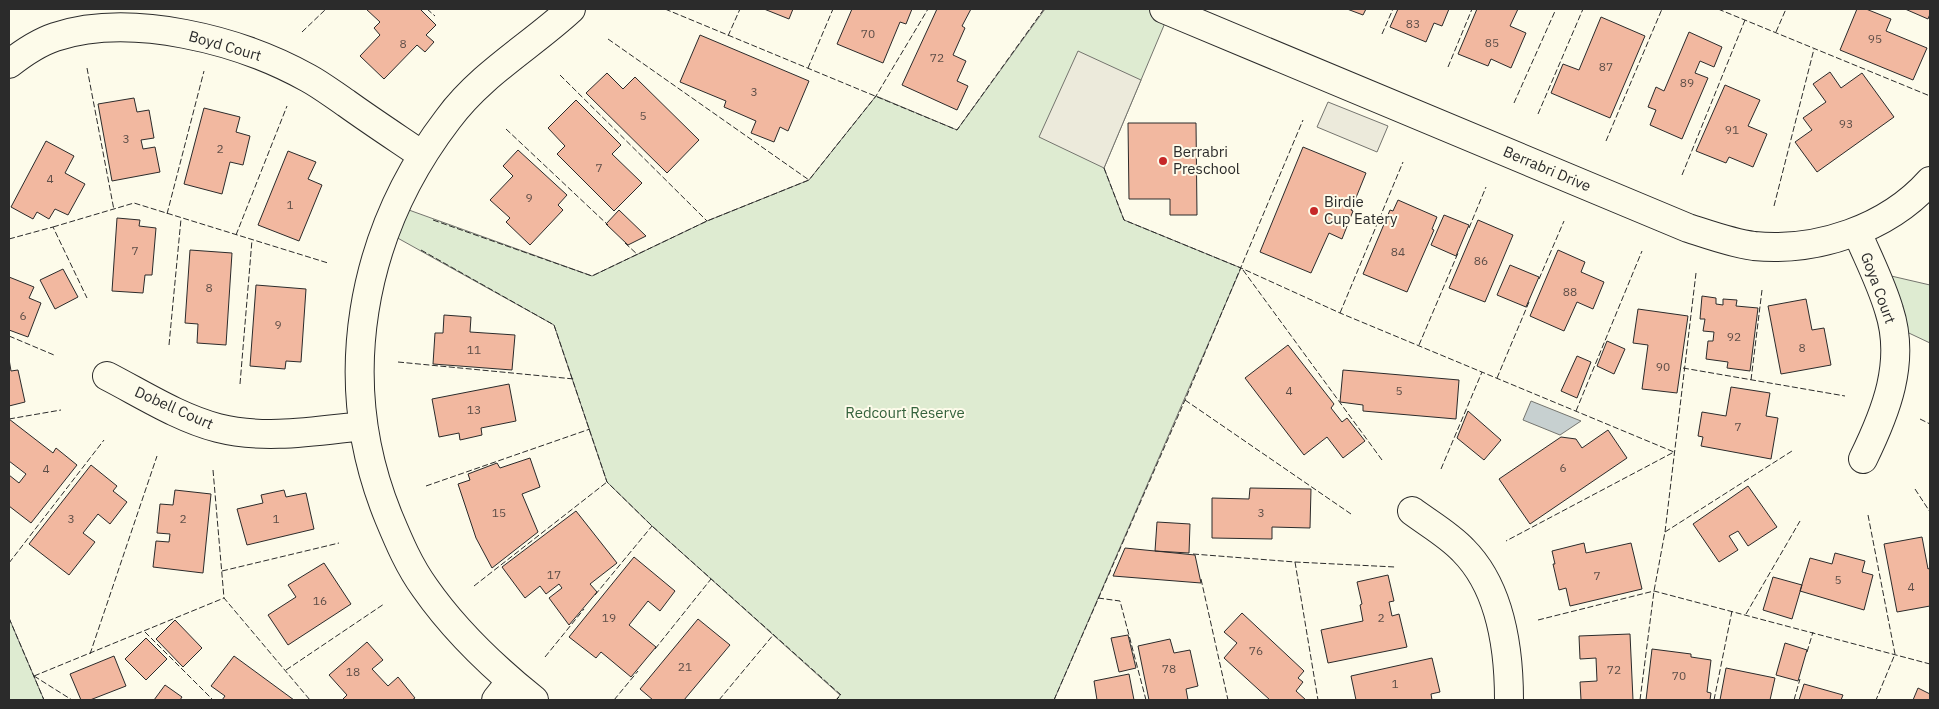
<svg xmlns="http://www.w3.org/2000/svg" width="1939" height="709" font-family="'IBM Plex Sans',sans-serif">
  <style>
    .green { fill: #deebd1; stroke: #74746e }
    .parking { fill: #eceadb; stroke: #74746e }
    .water { fill: #c7d0d0; stroke: #74746e }
    .building { fill: #f2b8a0; stroke: #2b2b2b }
    .lines { fill: none; stroke-linecap: round; stroke-linejoin: round }
    .minor-casing { stroke: #2b2b2b; stroke-width: 30 }
    .minor { stroke: #fdfbea; stroke-width: 28 }
    .fence { stroke: #2b2b2b; stroke-width: 1; stroke-dasharray: 6 2.5; stroke-linecap: butt }
    .poi-dot { fill: #c62828; stroke: #fdfbea; stroke-width: 2 }
    .labels { text-anchor: middle; stroke-width: 4; stroke-linejoin: round; paint-order: stroke }
    .number-label { font-size: 12px; fill: #5d4e48 }
    .street-label { font-size: 15px; fill: #2b2b2b; stroke: #fdfbea }
    .poi-label { font-size: 15px; fill: #2b2b2b; stroke: #fdfbea; text-anchor: start }
    .park-label { font-size: 15px; fill: #34623c; stroke: #fdfbea }
  </style>
  <rect width="100%" height="100%" fill="#fdfbea"/>
  <path class="green" d="M1045,9H1164L1170,11L1104,168L1124,220L1241,268L1054,700H836L840,695L652,526L607,482L554,325L385,231L395,205L592,276L707,221L809,180L876,96L957,130Z
    M1874,272L1930,285V343L1894,326Z
    M9,618L44,700H9Z"/>
  <path class="parking" d="M1078,51L1141,80L1104,168L1039,137Z
    M1328,102L1388,126L1377,152L1317,127Z"/>
  <path class="water" d="M1531,401L1581,421L1560,435L1523,420Z"/>
  <path class="building" d="M366,9H420L436,25L426,35L434,42L425,52L417,45L384,79L360,56L380,35L374,28L380,22Z
    M764,9H793L789,19Z
    M852,9H912L906,24L900,22L883,63L837,44Z
    M937,9H971L962,26L965,28L953,55L966,61L957,81L968,86L957,110L902,85Z
    M1347,9H1366L1363,15Z
    M1398,9H1449L1442,26L1434,23L1426,42L1390,27Z
    M1477,9H1518L1510,26L1526,33L1511,68L1491,59L1488,66L1458,54Z
    M1857,9H1866L1891,19L1886,31L1927,48L1913,80L1840,50Z
    M1905,9H1930V14L1928,19Z
    M1601,17L1645,36L1610,118L1551,93L1563,64L1579,70Z
    M1689,32L1722,47L1714,67L1700,61L1695,73L1708,78L1682,139L1650,125L1656,110L1648,107L1656,87L1664,91Z
    M700,35L809,81L788,131L780,127L774,142L751,133L756,121L724,107L726,101L680,82Z
    M1830,72L1841,88L1862,73L1894,117L1817,172L1795,142L1812,130L1803,118L1826,102L1813,84Z
    M607,73L623,89L635,77L699,140L667,173L586,93Z
    M1725,85L1760,100L1748,126L1767,134L1753,167L1729,157L1726,163L1696,151Z
    M134,98L137,112L149,110L154,138L141,140L143,149L155,147L160,172L112,181L98,104Z
    M576,100L621,145L612,154L642,183L614,211L557,154L565,146L548,128Z
    M204,108L240,117L236,132L250,136L243,165L230,162L222,194L184,184Z
    M1128,123H1196L1197,215H1170V199H1129Z
    M46,141L74,156L65,173L85,184L68,215L55,209L49,219L37,212L33,219L11,207Z
    M1303,147L1366,173L1351,210L1353,211L1342,239L1329,233L1311,273L1260,252Z
    M518,150L567,195L558,205L563,210L530,245L506,222L510,218L490,200L513,176L503,166Z
    M288,151L316,162L308,179L322,185L299,241L258,225Z
    M1398,200L1437,217L1432,229L1434,230L1407,292L1363,274L1390,210L1393,211Z
    M619,210L646,236L628,245L606,224Z
    M1444,215L1469,225L1456,256L1431,245Z
    M117,218L140,220L139,226L156,228L152,275H145L143,293L112,291Z
    M1478,220L1513,235L1485,302L1449,288Z
    M190,250L232,253L226,345L197,343L198,324L185,323Z
    M1558,250L1585,262L1581,272L1604,282L1593,309L1577,302L1564,331L1530,316Z
    M1510,265L1539,277L1526,307L1497,295Z
    M63,269L78,297L55,309L40,280Z
    M9,277L34,287L29,298L41,303L28,337L9,330Z
    M256,285L306,289L301,362L286,361L285,369L250,366Z
    M1702,296L1716,298V304L1723,305V299L1737,300L1736,306L1758,308L1750,371L1727,368L1728,362L1706,359L1708,341H1713L1714,332L1703,331L1705,319H1700Z
    M1806,299L1812,330L1824,328L1831,365L1781,374L1768,306Z
    M1638,309L1688,316L1677,393L1642,389L1648,345L1633,343Z
    M444,315L471,317L470,332L515,335L512,370L433,364L435,333H443Z
    M1607,341L1625,349L1614,374L1597,366Z
    M1288,345L1334,404L1331,408L1342,422L1347,418L1365,441L1343,458L1327,437L1304,455L1245,378Z
    M1577,356L1591,362L1577,398L1561,391Z
    M9,359L11,371L18,370L25,402L9,406Z
    M1343,370L1459,380L1456,419L1363,411V405L1340,402Z
    M509,384L516,421L481,428L482,435L460,440L459,433L439,437L432,399Z
    M1731,387L1770,393L1766,416L1778,418L1771,459L1701,446L1703,437L1698,436L1702,412L1726,416Z
    M1468,411L1501,440L1484,460L1457,438Z
    M9,419L53,453L56,448L77,465L31,523L9,506V475L19,483L26,474L9,461Z
    M1608,430L1627,458L1530,524L1499,479L1561,437L1576,439L1582,448Z
    M530,458L540,487L522,494L538,532L492,568L476,538L458,484L470,480L468,474L497,463L500,468Z
    M91,465L117,486L113,491L127,502L110,524L98,514L83,533L95,542L69,575L29,544Z
    M1748,486L1777,527L1748,546L1738,531L1729,536L1738,550L1719,562L1693,524Z
    M1250,488L1311,489L1310,528L1272,527V539L1212,538V498L1249,499Z
    M175,490L211,494L203,573L153,567L156,541L169,542L170,534L157,533L160,504L173,505Z
    M284,490L286,497L306,493L314,529L247,545L237,509L263,503L261,495Z
    M576,511L617,563L590,584L597,592L569,625L549,598L562,588L559,584L546,594L540,586L525,598L502,567Z
    M1157,522L1190,524L1189,553L1155,551Z
    M1922,537L1928,569L1930,568V606L1897,612L1884,544Z
    M1584,543L1586,553L1631,543L1642,589L1570,606L1566,588L1559,590L1553,564H1555L1552,551Z
    M1125,548L1195,555L1201,583L1113,576Z
    M1835,553L1865,561L1862,572L1873,575L1864,610L1800,591L1810,558L1832,564Z
    M634,557L675,591L660,611L648,601L629,625L656,647L631,677L601,652L596,658L569,637Z
    M324,563L351,604L288,645L268,615L296,597L288,585Z
    M1388,575L1394,601L1389,602L1392,616L1399,614L1407,647L1328,663L1321,630L1363,621L1360,605L1362,604L1357,582Z
    M1773,577L1802,585L1792,619L1763,610Z
    M1242,613L1304,671L1298,678L1303,682L1296,691L1306,700H1270L1224,658L1237,643L1224,632Z
    M698,619L730,645L684,700H653L640,689Z
    M175,620L202,648L183,667L156,639Z
    M1630,634L1633,700H1581L1580,682L1597,681L1596,658L1580,659L1579,636Z
    M1128,635L1136,668L1119,672L1111,638Z
    M146,638L167,659L146,680L125,659Z
    M1170,639L1174,653L1190,650L1198,686L1186,689L1188,700H1149L1138,646Z
    M367,642L383,660L372,669L388,686L398,677L415,698L412,700H342L347,695L329,675Z
    M1785,643L1807,650L1798,681L1776,675Z
    M1652,649L1691,654V657L1711,660L1707,692L1711,693L1710,700H1646Z
    M114,656L126,686L90,700H81L70,674Z
    M234,656L294,700H222L225,696L211,686Z
    M1432,658L1440,692L1431,694L1432,700H1356L1351,676Z
    M1726,668L1775,678L1770,700H1720Z
    M1129,674L1134,700H1097L1094,681Z
    M1804,684L1843,695L1841,700H1799Z
    M165,685L182,697L180,700H154Z
    M1918,688L1930,694V700H1913Z"/>
  <g class="lines">
    <g class="minor-casing">
      <path id="minor" d="M1164,9L1688,228C1710,235 1731,243 1754,246C1817,252 1887,229 1930,181
        M9,64C23,53 37,43 55,37C131,12 240,40 308,78C321,85 334,95 346,103C371,121 397,138 422,155
        M1857,232C1868,258 1881,283 1889,310C1906,362 1886,412 1863,459
        M107,376C142,394 179,418 218,428C265,440 315,431 363,426
        M1412,511C1428,523 1449,535 1463,550C1501,588 1509,649 1509,700
        M496,700L511,681
        M534,700C493,667 455,631 425,588C409,566 399,542 389,518C333,382 360,234 448,119C481,74 531,46 571,9"/>
    </g>
    <use href="#minor" class="minor"/>
    <path class="fence" d="M427,9L435,16
      M665,9L957,130L1044,9
      M1718,9L1930,96
      M302,32L326,9
      M1776,32L1786,9
      M1382,34L1393,9
      M728,36L740,9
      M608,39L809,180
      M1448,67L1472,9
      M87,68L114,210
      M808,68L833,9
      M560,75L707,221
      M1514,103L1556,9
      M1538,114L1583,9
      M506,129L608,225
      M1606,141L1662,9
      M1104,168L1124,220L1241,268L1340,313L1674,452L1506,541
      M1682,175L1745,20
      M1774,206L1814,49
      M167,214L204,71
      M433,220L592,276L707,221L809,180L876,96L928,9
      M53,227L134,203L328,263
      M1469,228L1486,187
      M236,235L287,106
      M9,239L53,227L87,298
      M625,243L638,255
      M421,250L554,325L607,482L652,526L841,695L836,700
      M1243,270L1382,460
      M1539,279L1564,221
      M1340,313L1403,162
      M9,336L54,355
      M169,345L181,219
      M1419,345L1458,253
      M398,362L574,379
      M1683,368L1845,396
      M1497,378L1529,302
      M1751,380L1762,290
      M240,384L252,240
      M1185,400L1351,514
      M1576,411L1642,251
      M9,419L61,410
      M1920,419L1930,424
      M1441,469L1482,372
      M213,470L224,598L310,700
      M426,486L590,429
      M1915,489L1930,512
      M1868,515L1895,654L1876,700
      M1665,532L1792,451
      M1193,554L1295,562L1395,567
      M1295,562L1318,700
      M9,563L104,440
      M222,571L339,543
      M1201,579L1228,700
      M474,586L607,482
      M595,595L652,526
      M1098,598L1120,601L1146,700
      M1746,614L1800,521
      M9,618L44,700
      M1538,620L1654,591L1930,664
      M145,632L213,700
      M655,649L711,579
      M1807,652L1813,632
      M90,654L157,456
      M545,657L584,609
      M286,670L384,604
      M34,676L224,598
      M34,676L72,700
      M614,700L638,671
      M719,700L774,634
      M1054,700L1185,400L1303,120
      M1640,700L1654,591L1665,532L1696,273
      M1714,700L1732,611
      M1794,700L1800,679"/>
  </g>
  <g class="poi-dot">
    <circle cx="1163" cy="161" r="5"/>
    <circle cx="1314" cy="211" r="5"/>
  </g>
  <g class="labels">
    <g class="number-label">
      <text x="1413" y="28">83</text>
      <text x="868" y="38">70</text>
      <text x="1875" y="43">95</text>
      <text x="1492" y="47">85</text>
      <text x="403" y="48">8</text>
      <text x="937" y="62">72</text>
      <text x="1606" y="71">87</text>
      <text x="1687" y="87">89</text>
      <text x="754" y="96">3</text>
      <text x="643" y="120">5</text>
      <text x="1846" y="128">93</text>
      <text x="1732" y="134">91</text>
      <text x="126" y="143">3</text>
      <text x="220" y="153">2</text>
      <text x="599" y="172">7</text>
      <text x="50" y="183">4</text>
      <text x="529" y="202">9</text>
      <text x="290" y="209">1</text>
      <text x="135" y="255">7</text>
      <text x="1398" y="256">84</text>
      <text x="1481" y="265">86</text>
      <text x="209" y="292">8</text>
      <text x="1570" y="296">88</text>
      <text x="23" y="320">6</text>
      <text x="278" y="329">9</text>
      <text x="1734" y="341">92</text>
      <text x="1802" y="352">8</text>
      <text x="474" y="354">11</text>
      <text x="1663" y="371">90</text>
      <text x="1289" y="395">4</text>
      <text x="1399" y="395">5</text>
      <text x="474" y="414">13</text>
      <text x="1738" y="431">7</text>
      <text x="1563" y="472">6</text>
      <text x="46" y="473">4</text>
      <text x="499" y="517">15</text>
      <text x="1261" y="517">3</text>
      <text x="71" y="523">3</text>
      <text x="183" y="523">2</text>
      <text x="276" y="523">1</text>
      <text x="554" y="579">17</text>
      <text x="1597" y="580">7</text>
      <text x="1838" y="584">5</text>
      <text x="1911" y="591">4</text>
      <text x="320" y="605">16</text>
      <text x="609" y="622">19</text>
      <text x="1381" y="622">2</text>
      <text x="1256" y="655">76</text>
      <text x="685" y="671">21</text>
      <text x="1169" y="673">78</text>
      <text x="1614" y="674">72</text>
      <text x="353" y="676">18</text>
      <text x="1679" y="680">70</text>
      <text x="1395" y="688">1</text>
    </g>
    <g class="street-label">
      <text transform="translate(225 46) rotate(16)" y="5">Boyd Court</text>
      <text transform="translate(1547 169) rotate(23)" y="5">Berrabri Drive</text>
      <text transform="translate(1878 288) rotate(70)" y="5">Goya Court</text>
      <text transform="translate(174 408) rotate(24)" y="5">Dobell Court</text>
    </g>
    <g class="poi-label">
      <text x="1173" y="157">Berrabri<tspan x="1173" dy="17">Preschool</tspan></text>
      <text x="1324" y="207">Birdie<tspan x="1324" dy="17">Cup Eatery</tspan></text>
    </g>
    <g class="park-label">
      <text x="905" y="418">Redcourt Reserve</text>
    </g>
  </g>
  <rect width="1939" height="709" fill="none" stroke="#2b2b2b" stroke-width="20"/>
</svg>
